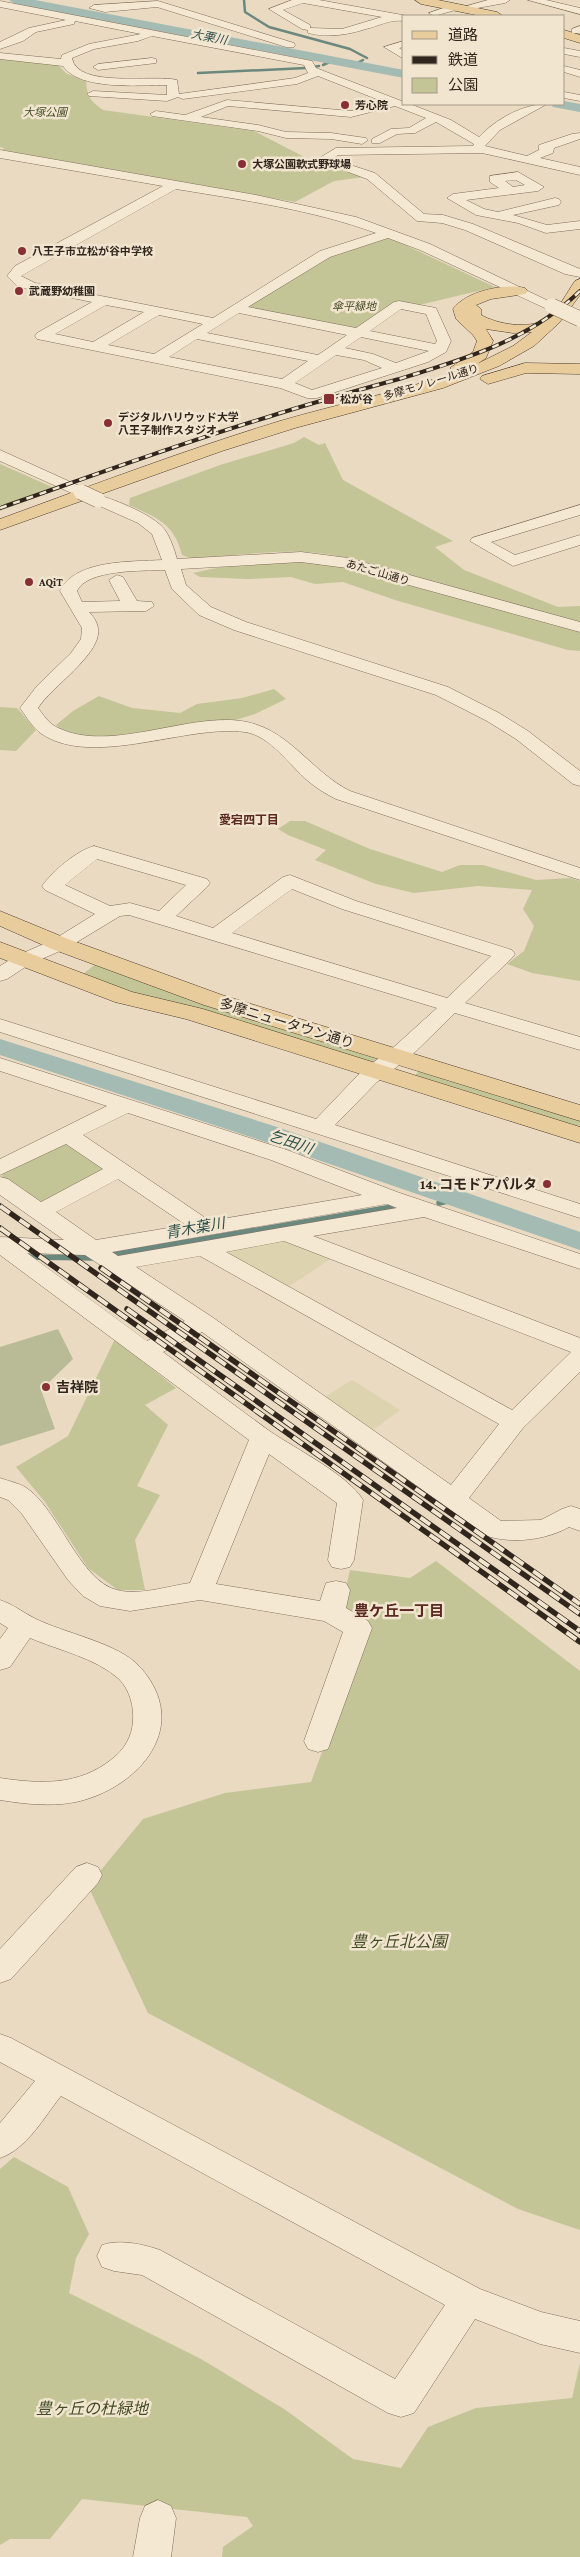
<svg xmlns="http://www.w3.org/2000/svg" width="580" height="2557" font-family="'Crimson Pro','Noto Sans JP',serif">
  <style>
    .farmland { fill: #ddd3af }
    .green { fill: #c3c596 }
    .cemetery { fill: #b8bb95 }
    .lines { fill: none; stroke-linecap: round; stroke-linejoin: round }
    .stream-far1 { stroke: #6b887f; stroke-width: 2.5 }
    .stream { stroke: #6b887f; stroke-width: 5.5 }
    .river { fill: #a3bbb3; fill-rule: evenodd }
    .minor-casing { stroke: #806c5a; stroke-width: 1 }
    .major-casing { stroke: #4e3b2e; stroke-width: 1 }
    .minor { fill: #f5e8d3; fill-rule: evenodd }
    .major { fill: #e9cc9b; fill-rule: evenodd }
    .rail-far1-casing { stroke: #31261d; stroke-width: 4 }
    .rail-casing { stroke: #31261d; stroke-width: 5.5 }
    .rail-far1 { stroke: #f1e5cf; stroke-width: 2.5; stroke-dasharray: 7; stroke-linecap: butt }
    .rail { stroke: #f1e5cf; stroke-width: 4; stroke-dasharray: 12; stroke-linecap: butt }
    .minor-bridge-casing { stroke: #806c5a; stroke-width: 16; stroke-linecap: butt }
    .minor-bridge { stroke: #f5e8d3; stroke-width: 15 }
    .poi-dot { fill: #893036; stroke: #f1e5cf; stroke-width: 2 }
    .labels { text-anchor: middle; stroke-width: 5; stroke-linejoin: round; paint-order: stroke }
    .far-poi-label { font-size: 11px; font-weight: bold; fill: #31261d; stroke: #f1e5cf; text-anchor: start }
    .far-park-label { font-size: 11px; font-style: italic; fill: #444c26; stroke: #f1e5cf }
    .far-street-label { font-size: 11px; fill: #31261d; stroke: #f1e5cf }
    .far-water-label { font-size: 12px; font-style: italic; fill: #2e504b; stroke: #f1e5cf }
    .far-neighbourhood-label { font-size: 12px; font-weight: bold; fill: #5a2921; stroke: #f1e5cf }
    .street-label { font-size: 14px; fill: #31261d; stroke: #f1e5cf }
    .poi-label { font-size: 14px; font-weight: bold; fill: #31261d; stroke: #f1e5cf; text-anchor: end }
    .water-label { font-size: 15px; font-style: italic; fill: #2e504b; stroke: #f1e5cf }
    .neighbourhood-label { font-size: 15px; font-weight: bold; fill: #5a2921; stroke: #f1e5cf }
    .near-park-label { font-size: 16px; font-style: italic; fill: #444c26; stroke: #f1e5cf }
  </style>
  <rect width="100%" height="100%" fill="#e9dac1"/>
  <path class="farmland" d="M278,1240L293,1241L332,1258L285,1289L228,1256L230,1250Z
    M352,1380L400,1410L373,1430L325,1397Z"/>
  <path class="green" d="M0,58L57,64L67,74L86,80C87,96 90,101 103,110L254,131L316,163L364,177L334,181L295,202L2,150L4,148L0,147Z
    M388,237L495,287L419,305L395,303L359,329L243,308L324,257Z
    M304,437L319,445L325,443L343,480L453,541L435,547L464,570L558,607L580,606V651L568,650L395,600L343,582L315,584L291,577L248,579L200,577L193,573C226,565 269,559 304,560C340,561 378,576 413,585C392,576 371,564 349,559C299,545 244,555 192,559L182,555C174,523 157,518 129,505L130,498L220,465L294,443Z
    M0,464L52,487L51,492L0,511Z
    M274,689L286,699L255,714L226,723L120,739L67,734L56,725L73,711L99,696L132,708L180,713L197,704L242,698Z
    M0,707L17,708L36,730L16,751L0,750Z
    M290,821H305L370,849L442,872L460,865H483L536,880L571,878L580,881V981L532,973L507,964L524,951L534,926L523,909L532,890L478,886L414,893L376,884L315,860L326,850L288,835L278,829Z
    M97,963L378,1058L375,1062L367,1063L123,992L79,977Z
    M421,1069L580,1119V1130L412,1078Z
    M58,1144H72L108,1168L37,1205L1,1179L4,1171Z
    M115,1339L176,1388L145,1405L168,1425L137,1486L160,1495L135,1540L145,1590H118L88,1568L45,1502L16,1467L68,1436Z
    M436,1561L580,1671V2230L518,2209L148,2013L88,1886L143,1819L225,1793L311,1782L369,1625L341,1610L350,1570L410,1578Z
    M14,2157L68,2187L89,2234L76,2258L69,2293L201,2359L284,2409L353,2459L401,2468L428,2427L476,2408L572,2398L580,2363V2557H222L223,2547L253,2526L247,2517L82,2499L50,2539H10L0,2545V2169Z"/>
  <path class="cemetery" d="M58,1329L73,1359L41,1390L55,1429L0,1446V1347Z"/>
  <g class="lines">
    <path class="stream-far1" d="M244,0L245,12L269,27L350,49L367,58
      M323,65L332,61
      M353,65L363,60
      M313,67L319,66
      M198,73L306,68"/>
    <path class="stream" d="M439,1203L457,1199
      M110,1255L392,1207
      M28,1257L94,1258"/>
    <path class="river" d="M9,0H35L404,70V78L15,4Z
      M564,101L580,104V112L553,107L551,104H564Z
      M0,1039L277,1127L580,1232V1250L257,1139L0,1055Z"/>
    <g class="minor-casing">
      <path id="minor" d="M292,0H319L408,16H404V21C390,19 379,26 366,29C347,35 328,38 308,33V30L302,29L269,9ZM303,3L382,17L342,29L310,28V25L283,10Z
        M488,0H510L505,3L472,9L467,6Z
        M528,0H546L580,8V14Z
        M0,1L312,61L316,68L404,102V104H410L451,120L479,137C496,119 523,104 547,104L500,130L485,146L527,156L539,150V145L572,134L580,133V139L554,148L553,153L540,158L580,167V175L482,153L338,155L332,159L375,173L424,214L443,215L473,224L580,269V277L565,274L465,230L442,223L417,221L367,179L316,160L336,148L473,146L474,144L436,122L415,133L397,134L380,143H372V139L391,129L409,128L426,118L395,106L351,117L228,106L201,117L258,125L286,132L331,133L366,138L368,140L362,144L331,139L286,138L258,131L152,116L150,114L156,111L185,115L227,100L351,111L384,102L318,76L297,84L183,99L178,97L167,101L89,96L87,94L93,91L167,95V85C140,85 80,91 63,66L0,59V53L61,59L62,55L89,44L141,34L75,21L74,24L36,32L23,41L0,49V42L29,28L66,20L0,7ZM152,36L304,65L308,73L295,78L179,94L177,80C154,74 77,89 72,58L94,49L138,41Z
        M158,1L294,43L295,45L294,47H286L157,7L105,12L89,8L94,5Z
        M455,4L459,5V9L434,16L429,13Z
        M580,26V33H572V29Z
        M404,41V47L399,48L404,51V59L384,47Z
        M564,48L580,51V57L564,54Z
        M152,58L156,59V63L98,70L93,67L98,64Z
        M564,66L580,70V77L564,72Z
        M564,92L580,95V101L564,98Z
        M0,150L256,195L356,217L430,244L559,306L557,309H547L420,250L388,238L330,257L248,307L356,328L394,302L399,301L436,308L451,341L446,352L428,362L317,398H307L280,388L37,339L35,336L37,333L92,302L18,287L7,276L15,266L163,186L0,158ZM176,189C243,200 313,210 376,233L320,251L213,318L35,283L21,276ZM106,305L144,312L93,342L55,334ZM401,309L426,314L437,341L435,344L370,331ZM239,313L347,335L318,355L207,333ZM159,315L203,324L154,354L108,345ZM361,337L429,351L396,363L373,354L345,348ZM197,339L308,361L282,379L169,357ZM336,355L364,360L382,368L312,390L295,383Z
        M518,172L544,187L538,191L466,200L484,209L498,212L555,198L559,199L561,202L559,205L513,215L547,225L580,221V229L546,233L518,223L476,215L447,198L453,194L499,188L490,182V176ZM516,180L525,185L513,187L505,181Z
        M0,450L86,489L89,492L86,495H76L0,461Z
        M98,495C116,500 154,515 165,530C171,539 174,549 177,559L301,552L348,558L580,622V632L347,568L301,562L181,569L186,585L211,607L246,622L448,687L499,713L528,731L580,771V786L573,784L516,739L487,721L436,695L234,630L199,615L172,589L165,570C143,571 87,569 77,591L82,602L120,601L109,580L117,575L123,577L137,601L152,602L154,606L146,611L89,612C93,616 98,623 98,629C102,654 51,687 38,708C42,713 47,721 53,725C105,757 190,710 247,722C290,731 312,772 350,791L580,868V880L336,799C326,794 316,788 308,781C289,765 271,736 245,732C186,724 90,770 39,732C32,726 25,715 20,708L37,686L71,653L81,639L82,628L60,591C75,559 132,562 162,560L152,534L138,523L93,503L90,500L93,497Z
        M580,505V515L491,542L515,555L580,535V545L513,566L470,541L472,538Z
        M94,846L207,879L210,883L207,887L176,916L213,928L283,877L290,875L356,901L512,950L515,954L512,958L465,1003L580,1037V1050L455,1013L411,1056L377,1082L335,1125L580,1204V1218L0,1032V1019L316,1119L361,1072L395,1046L437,1008L129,915L120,916L67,948L30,964L7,979L0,981V966L16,956L53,940L95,914L45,890L42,886C53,871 76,851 94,846ZM97,859L186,885L159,911L130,903L110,906L65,885ZM292,889L342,909L491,956L447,998L232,933Z
        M0,1058L287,1150L397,1192L580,1254V1269L424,1217L313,1236L580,1338V1372L523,1428L469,1498L501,1521L541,1520L562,1509L571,1506L580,1509V1531L569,1527C546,1540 513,1544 487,1536L202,1332L163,1352C199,1379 235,1406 271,1432C296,1449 348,1475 363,1500L354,1560L350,1567L341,1569L332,1567L328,1560L337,1503L269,1454L216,1584L320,1601L326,1583L336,1581L346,1583L350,1590L346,1608L368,1621L372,1628L328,1749L318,1752L308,1749L304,1741L343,1632L324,1621L200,1600L130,1611L100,1606L83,1596L68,1580L22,1514L8,1500L0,1497V1478C8,1481 18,1483 25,1487C58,1507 79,1581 117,1590C139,1596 168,1586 190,1583L249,1440L0,1255V1237L64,1240L0,1195V1177L8,1179L41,1202L103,1169L66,1144L0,1175V1159L107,1106L0,1071ZM128,1113L271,1160L362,1195L210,1221L83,1135ZM118,1179L186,1225L96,1240L56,1212ZM387,1204L397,1208L118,1256L112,1252ZM284,1241L571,1352L512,1410L226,1252ZM27,1253L85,1255L185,1321L147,1341ZM200,1256L499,1424L451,1485L212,1317L136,1267Z
        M0,1600C13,1604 22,1612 34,1618C63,1633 119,1643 140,1667C193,1726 139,1788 76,1802C51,1807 25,1804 0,1800V1778C40,1784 79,1786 112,1759C124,1750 132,1737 133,1721C134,1707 130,1690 119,1679C96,1658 58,1650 30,1638L10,1667L0,1670V1639L8,1628L0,1623Z
        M87,1863L98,1867L102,1875L98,1883L11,1979L0,1983V1949L76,1867Z
        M0,2034L11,2038L480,2289L541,2312L580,2321V2353L540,2344L475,2319L414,2413L401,2417L388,2413L142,2275L114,2271L102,2267L97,2256L102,2245C120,2239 142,2244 160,2250L395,2379L445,2305L61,2096C44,2117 27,2149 0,2158V2123L35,2081L0,2062Z
        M158,2500L171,2506L176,2518L171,2557H133L140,2518L145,2506Z"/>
    </g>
    <g class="major-casing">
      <path id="major" d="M415,0H438L497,12L503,16H481L421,4Z
        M564,30L580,35V43L564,38Z
        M580,279V295L559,323L534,346L499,366L443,388L295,428L222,451L0,530V519C93,485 185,450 280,421C338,404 398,392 456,372L450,368L473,352L477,341L473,335L456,319L453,309C466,291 505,283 525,288L528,291L525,294L491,299L476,305L481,309V315C497,324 528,330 546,319C558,311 567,292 575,281ZM486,329L513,333L532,332L513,346L477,364L486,358L493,341Z
        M525,363L580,364V374L526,373L488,384L480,379L482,376Z
        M0,911L68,939L222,995L580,1105V1121L204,1005L52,949L0,926Z
        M0,942L132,992L203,1009L580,1127V1143L186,1019L115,1002L0,958Z"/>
    </g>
    <use href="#minor" class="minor"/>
    <use href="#major" class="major"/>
    <g class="rail-far1-casing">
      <path id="rail-far1" d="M0,508C89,477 178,444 268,417C311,403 355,391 399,379C465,359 530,340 580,291"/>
    </g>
    <g class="rail-casing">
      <path id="rail" d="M0,1206L580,1614
        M0,1228L580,1642
        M101,1268L580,1604
        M127,1309L580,1631"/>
    </g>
    <use href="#rail-far1" class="rail-far1"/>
    <use href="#rail" class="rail"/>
    <g class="minor-bridge-casing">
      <path id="minor-bridge" d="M552,306L580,319
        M81,492L98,500"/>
    </g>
    <use href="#minor-bridge" class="minor-bridge"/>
  </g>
  <g class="poi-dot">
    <circle cx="345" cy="105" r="5"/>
    <circle cx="242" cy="164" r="5"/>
    <circle cx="22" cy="251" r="5"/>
    <circle cx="19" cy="291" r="5"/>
    <rect x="323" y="393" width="12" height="12" rx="2.5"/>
    <circle cx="108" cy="423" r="5"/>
    <circle cx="29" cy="582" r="5"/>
    <circle cx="547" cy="1184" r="5"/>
    <circle cx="46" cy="1387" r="5"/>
  </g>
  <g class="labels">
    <g class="far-poi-label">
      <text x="355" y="109">芳心院</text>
      <text x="252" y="168">大塚公園軟式野球場</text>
      <text x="32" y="255">八王子市立松が谷中学校</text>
      <text x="29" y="295">武蔵野幼稚園</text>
      <text x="340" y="403">松が谷</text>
      <text x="118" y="421">デジタルハリウッド大学<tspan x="118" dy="13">八王子制作スタジオ</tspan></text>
      <text x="39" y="586">AQiT</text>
    </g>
    <g class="far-park-label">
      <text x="45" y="116">大塚公園</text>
      <text x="354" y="310">傘平緑地</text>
    </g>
    <g class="far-street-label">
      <text transform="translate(431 382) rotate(-17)" y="4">多摩モノレール通り</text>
      <text transform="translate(378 572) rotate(16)" y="4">あたご山通り</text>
    </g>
    <g class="far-water-label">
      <text transform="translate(209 37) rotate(11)" y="4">大栗川</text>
    </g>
    <g class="far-neighbourhood-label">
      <text x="249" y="824">愛宕四丁目</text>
    </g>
    <g class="street-label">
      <text transform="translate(287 1023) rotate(17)" y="5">多摩ニュータウン通り</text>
    </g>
    <g class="poi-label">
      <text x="537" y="1189">14. コモドアパルタ</text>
      <text x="56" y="1392" text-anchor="start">吉祥院</text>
    </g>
    <g class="water-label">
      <text transform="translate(291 1142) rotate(19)" y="5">乞田川</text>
      <text transform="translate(195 1228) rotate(-10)" y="5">青木葉川</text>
    </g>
    <g class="neighbourhood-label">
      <text x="399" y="1616">豊ケ丘一丁目</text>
    </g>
    <g class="near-park-label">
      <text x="399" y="1947">豊ヶ丘北公園</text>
      <text x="92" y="2414">豊ヶ丘の杜緑地</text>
    </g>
  </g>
  <rect x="402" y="15" width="162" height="90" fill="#f1e5cf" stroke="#a49988"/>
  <rect x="412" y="31" width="25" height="8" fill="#e9cc9b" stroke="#a49988"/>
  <text x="448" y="40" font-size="15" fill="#31261d">道路</text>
  <rect x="412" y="56" width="25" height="8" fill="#31261d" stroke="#a49988"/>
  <text x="448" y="65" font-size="15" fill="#31261d">鉄道</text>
  <rect x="412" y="78" width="25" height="15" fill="#c3c596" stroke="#a49988"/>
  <text x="448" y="90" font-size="15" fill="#31261d">公園</text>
</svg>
